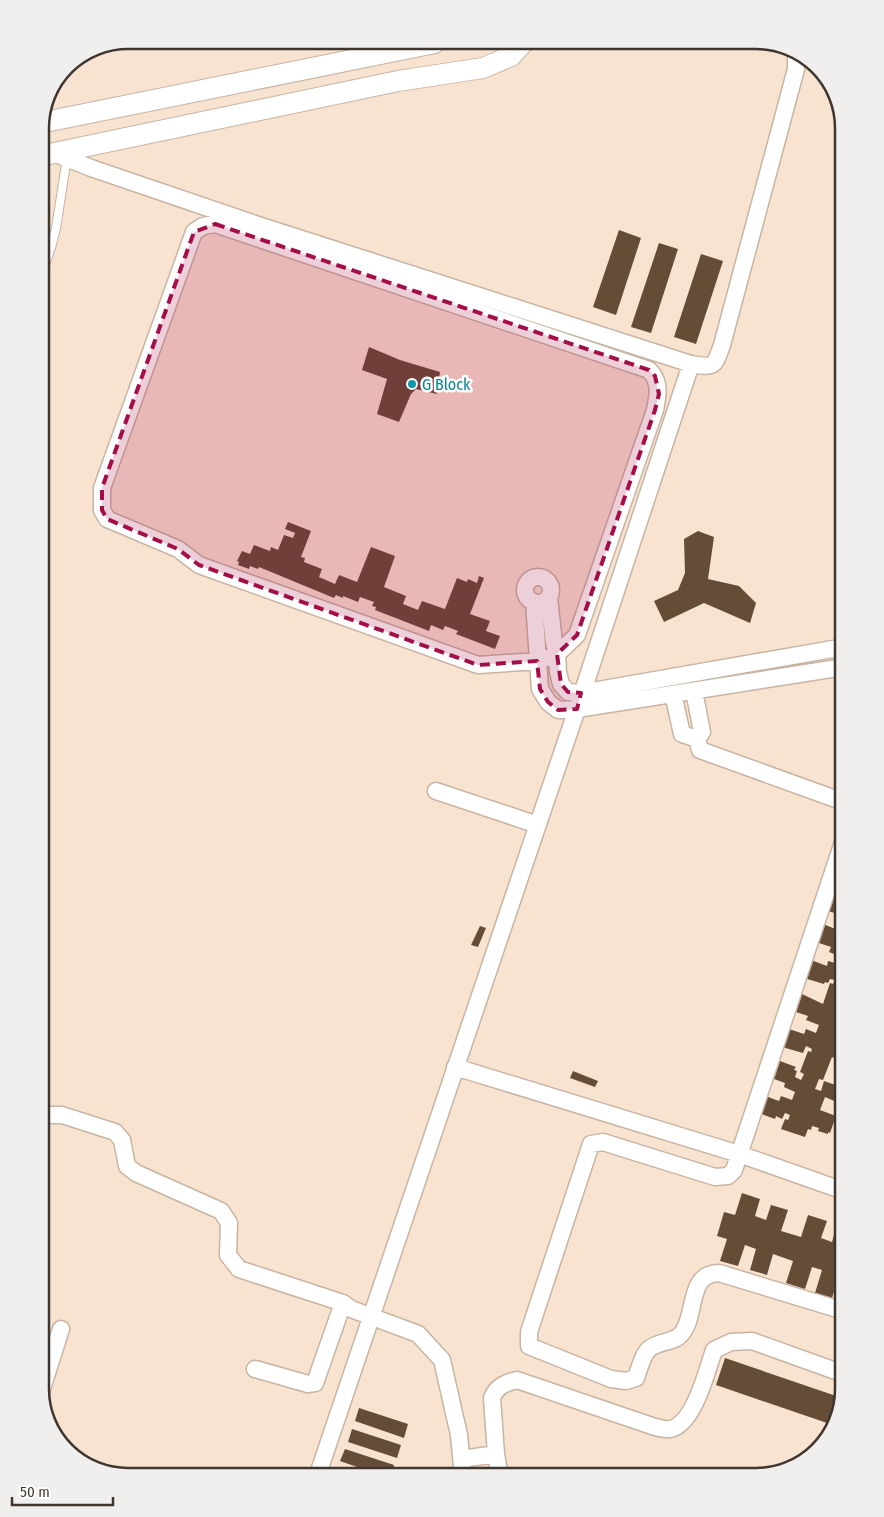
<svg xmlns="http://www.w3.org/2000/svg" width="884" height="1517" font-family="'Fira Sans Condensed',sans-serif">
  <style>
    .building { fill: #644c36 }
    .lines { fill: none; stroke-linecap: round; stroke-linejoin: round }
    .service-casing { stroke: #c7b4a2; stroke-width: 10 }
    .minor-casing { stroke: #c7b4a2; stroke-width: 19 }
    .tertiary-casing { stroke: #c7b4a2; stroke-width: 22 }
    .service { stroke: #fff; stroke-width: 8 }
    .minor { stroke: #fff; stroke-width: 16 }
    .tertiary { stroke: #fff; stroke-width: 20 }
    .marked { fill: #a40d47; fill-opacity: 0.2; stroke: #a40d47; stroke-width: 4; stroke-dasharray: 10 6; stroke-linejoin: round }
    .culture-dot { fill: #0f9aa8; stroke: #fff; stroke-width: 2 }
    .labels { text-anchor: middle; stroke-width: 5; stroke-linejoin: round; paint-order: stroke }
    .culture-label { font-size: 16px; fill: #0d838f; stroke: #fff; text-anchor: start }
    .rim { fill: none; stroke: #3f372f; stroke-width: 2.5 }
  </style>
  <rect width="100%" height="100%" fill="#f8e3d1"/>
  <path class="building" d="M619,230L641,238L616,315L593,307Z
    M659,243L678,249L651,333L631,327Z
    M701,254L723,261L696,344L674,337Z
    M369,347L400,360L440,372L437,394L416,389L411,394L399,422L377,414L387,379L362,370Z
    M288,522L311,531L301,557L305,558L304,562L322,569L319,577L335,584L339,575L357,582L371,547L395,556L384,587L406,596L403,604L418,610L422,601L445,609L457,578L467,582L468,579L477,583L479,576L484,578L470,614L490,621L486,631L500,636L495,649L456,634L458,631L445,626L443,630L431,625L429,631L375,610L376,607L372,606L374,602L360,597L358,602L343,596V598L336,595L334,598L259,567L258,569L250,566L249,569L238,565L239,562L237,561L242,551L250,554L254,545L270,551L271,547L278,550L284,535L293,538L295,533L285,529Z
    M698,531L714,537L708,579L739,586L756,603L750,623L704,603L664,622L654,601L678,590L685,573L684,539Z
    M834,893L844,897V916L828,911Z
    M823,924L838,930L837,932L844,935V1065L835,1061L836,1059L832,1057L823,1080L819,1079L815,1089L821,1091L824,1081L844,1088V1091L839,1103L825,1097L820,1110L836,1116L830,1133L828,1132V1134L818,1131L819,1128L812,1126L811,1130L808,1129L805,1137L781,1129L785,1119L788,1120L790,1115L785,1113L782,1119L776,1116L775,1119L761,1114L768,1097L779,1101L781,1096L792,1100L795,1092L784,1087L785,1083L774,1079L780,1061L796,1067L794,1070L797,1071L795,1077L801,1080L804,1074L800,1072L808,1051L811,1052L812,1049L806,1046L803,1053L782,1047L789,1029L804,1034L806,1029L816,1033L819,1025L806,1020L808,1016L796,1012L802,994L823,1004L830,983L833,984L835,980L830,979L828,983L825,982L824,984L804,978L811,960L827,966L828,961L839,964L842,957L829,952L831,947L816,942Z
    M480,926L486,928L478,947L471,945Z
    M573,1071L598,1081L595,1087L570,1078Z
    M742,1193L760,1199L755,1216L766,1220L771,1205L788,1210L781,1231L801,1237L808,1215L827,1221L821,1238L832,1242L836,1227L844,1230V1277L839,1276L832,1298L815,1293L822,1270L812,1267L805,1289L786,1283L793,1261L773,1254L767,1275L750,1270L756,1249L745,1245L738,1266L720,1261L727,1239L717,1236L724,1212L735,1215Z
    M725,1358L842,1398L833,1425L716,1385Z
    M359,1408L408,1424L404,1438L355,1421Z
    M352,1429L401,1445L397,1458L348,1442Z
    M345,1449L394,1465L391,1477H386L340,1461Z
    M405,1467L435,1477H401Z
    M338,1468L363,1477H335Z"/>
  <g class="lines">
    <g class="service-casing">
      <path id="service" d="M40,278L51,248L56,228L67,158"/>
    </g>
    <g class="minor-casing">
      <path id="minor" d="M56,154L91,168L258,225L691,364L577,709L317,1477
        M215,224L649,370C661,382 658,395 655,410L577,635L557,654L538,661L478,665L199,565L178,549L107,519L102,510V488L194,232L203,226Z
        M691,364C715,368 714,367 722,345L796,69V52
        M525 590a13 13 0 1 1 26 0a13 13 0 1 1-26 0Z
        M549,598L554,643L557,654L558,672L561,684L568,692L581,693L844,647
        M534,602L540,689L548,702L558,710L577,709L844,667
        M694,691L702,732L697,739L700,750L844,802
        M673,694L682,734L697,739
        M436,791L538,825
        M455,1067L739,1154L844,1191
        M40,1121L46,1115H62L115,1132L122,1140L127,1166L136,1173L221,1211L229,1223L228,1255L239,1269L343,1303L351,1309L418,1334L442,1360L459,1435L463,1477
        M844,1311L719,1273C687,1273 697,1315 682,1333C674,1344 658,1340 648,1350C642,1356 639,1370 636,1378L626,1381L611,1379L529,1346V1332L591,1144L603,1142L715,1177L728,1176L734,1170L844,839
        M255,1369L308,1384L315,1383L343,1303
        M41,1392L61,1329
        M462,1459L496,1454
        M500,1477L496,1454L492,1398C497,1386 505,1383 517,1380L655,1427C659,1428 666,1430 670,1429C694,1425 707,1370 714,1350L731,1342L752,1341L844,1374"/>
    </g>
    <g class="tertiary-casing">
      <path id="tertiary" d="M40,123L435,43
        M40,156L398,81L483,68L511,56L524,42"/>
    </g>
    <use href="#service" class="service"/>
    <use href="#minor" class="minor"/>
    <use href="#tertiary" class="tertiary"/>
  </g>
  <path class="marked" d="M215,224L649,370L655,376L659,394L655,410L577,635L557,654L561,684L568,692L581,693L577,709L558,710L548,702L540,689L537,661L478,665L199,565L178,549L107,519L102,510V488L194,232Z"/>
  <circle class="culture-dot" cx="412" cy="384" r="5"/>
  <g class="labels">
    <g class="culture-label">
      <text x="422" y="390">G Block</text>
    </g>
  </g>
  <path d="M0 0H884V1517H0ZM128 49H756A79 79 0 0 1 835 128V1389A79 79 0 0 1 756 1468H128A79 79 0 0 1 49 1389V128A79 79 0 0 1 128 49Z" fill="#f0efee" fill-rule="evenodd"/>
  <path class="rim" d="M128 49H756A79 79 0 0 1 835 128V1389A79 79 0 0 1 756 1468H128A79 79 0 0 1 49 1389V128A79 79 0 0 1 128 49Z"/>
  <path d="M12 1497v8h101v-8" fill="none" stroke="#3f372f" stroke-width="2.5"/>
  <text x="20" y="1497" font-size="15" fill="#3f372f" stroke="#ffffff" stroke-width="4" paint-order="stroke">50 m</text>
</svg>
